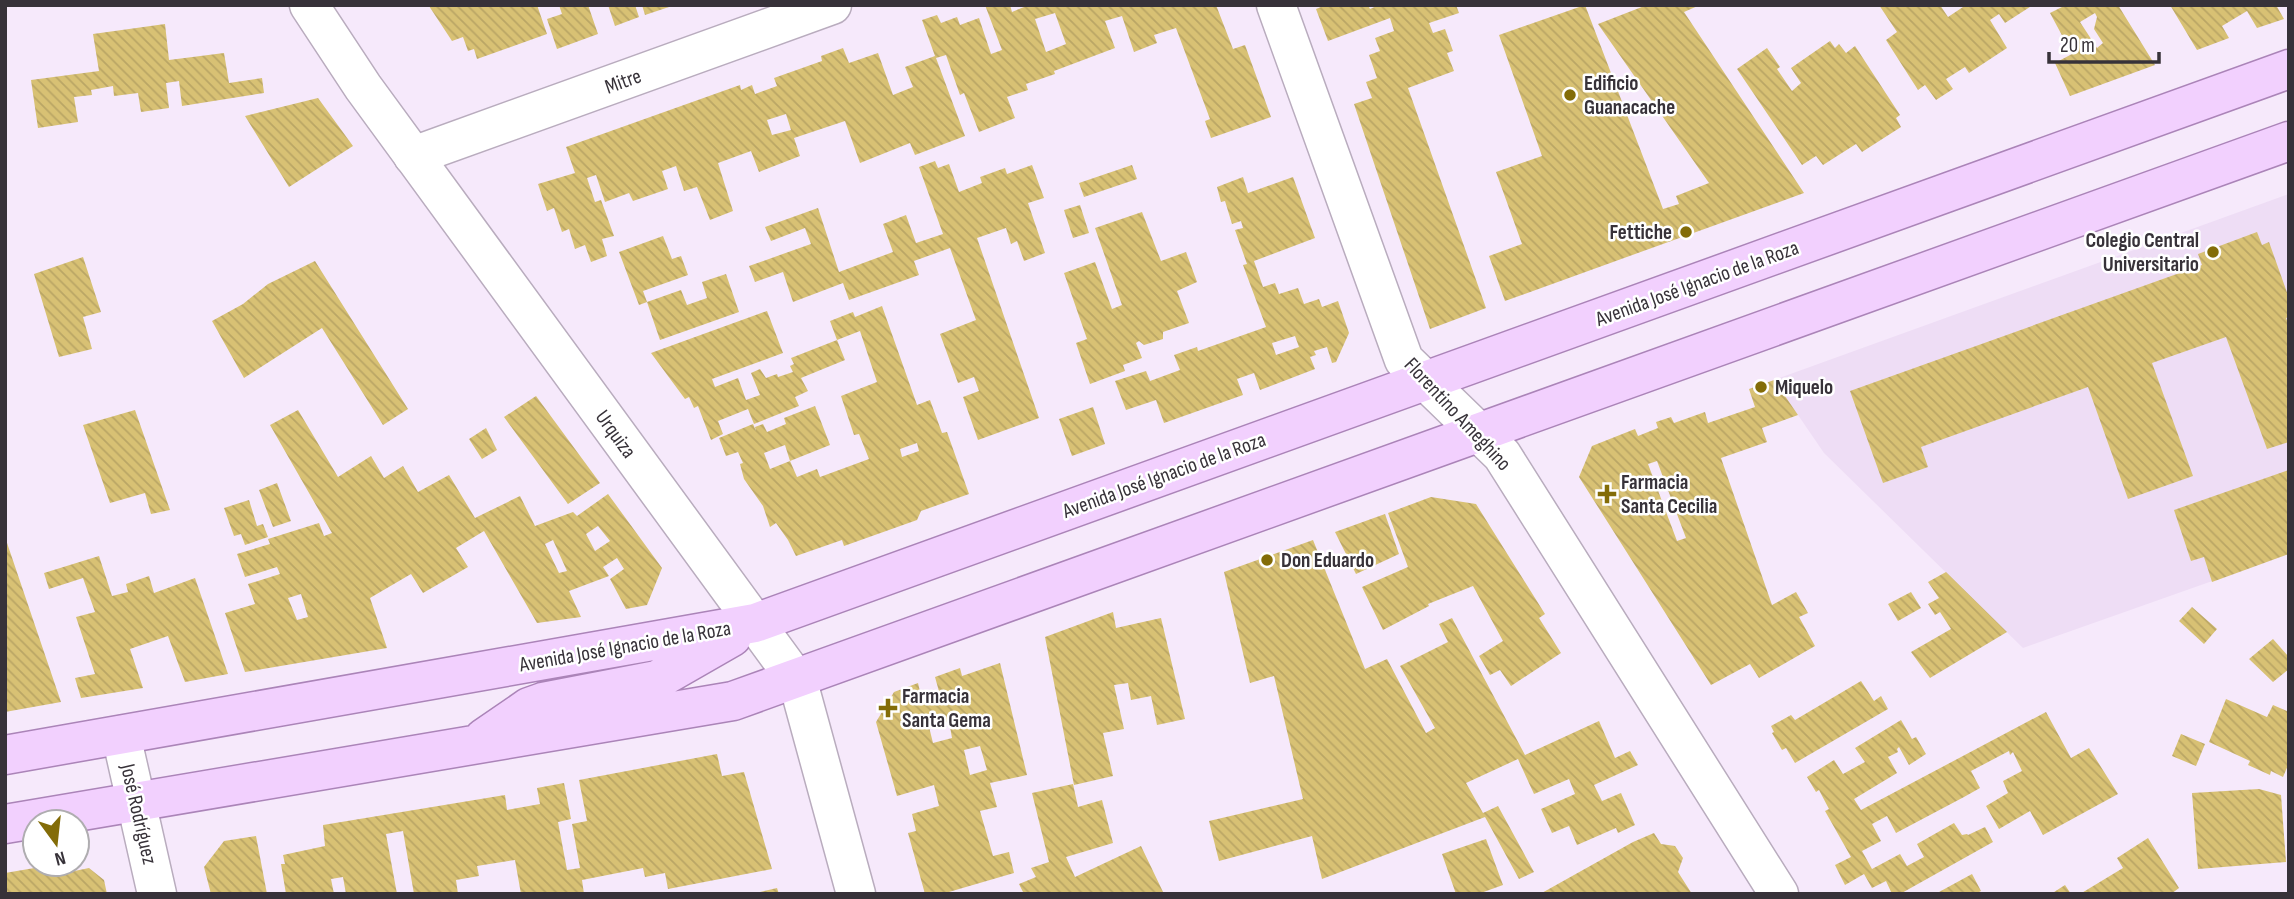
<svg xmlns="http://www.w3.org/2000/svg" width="2294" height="899" font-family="'Sofia Sans Condensed',sans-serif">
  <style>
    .built { fill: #eeddf5 }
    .building { fill: url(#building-back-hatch); fill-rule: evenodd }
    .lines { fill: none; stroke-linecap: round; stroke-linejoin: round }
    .minor-casing { stroke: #b9acbe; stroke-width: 41 }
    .tertiary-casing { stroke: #b9acbe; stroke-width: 41 }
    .primary-casing { stroke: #ab84b8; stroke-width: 41 }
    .minor { stroke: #fff; stroke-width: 38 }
    .tertiary { stroke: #fff; stroke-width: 38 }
    .primary { stroke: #f2d0fe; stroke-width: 38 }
    .poi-dot { fill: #836c08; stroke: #fff; stroke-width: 2.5 }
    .labels { text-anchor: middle; stroke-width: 5; stroke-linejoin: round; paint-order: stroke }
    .street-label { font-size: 21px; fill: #373239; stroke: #fff }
    .poi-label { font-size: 21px; font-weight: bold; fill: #373239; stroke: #fff; text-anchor: start }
  </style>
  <defs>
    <pattern id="building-back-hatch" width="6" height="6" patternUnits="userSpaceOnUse" patternTransform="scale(1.75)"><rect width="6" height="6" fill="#d8c174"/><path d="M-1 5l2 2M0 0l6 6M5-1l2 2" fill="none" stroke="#baa665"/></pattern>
  </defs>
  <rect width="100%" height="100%" fill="#f6e9fb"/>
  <path class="built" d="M2289,194V554L2023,648L1824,453L1774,380Z"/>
  <path class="building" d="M431,5H537L547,34L477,59L474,49L468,51L463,37L452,41L429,6Z
    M559,5H588L598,34L557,49L547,19L562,14Z
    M608,5H635L639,17L615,26Z
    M642,5H672V6L645,15Z
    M985,5H1010L1012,12L1029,5H1216L1233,49L1245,45L1271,117L1211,138L1205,121L1210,119L1176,28L1154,35L1157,43L1134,52L1122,16L1105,21L1115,48L1054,71L1055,74L1026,84L1028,90L1007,97L1015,118L979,132L964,93L960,95L946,55L936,58L965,136L915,155L910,143L860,163L845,121L794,138L800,156L759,172L751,151L718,163L733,211L710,220L697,187L684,191L676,166L662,171L668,189L633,201L629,193L605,202L596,175L587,178L595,202L601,200L614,236L602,239L607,256L591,262L585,245L575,249L569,229L562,232L554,208L547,211L538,184L575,173L566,147L740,85L741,90L752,85L755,94L777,86L774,78L822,61L821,56L843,48L849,63L878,53L893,95L913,87L905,67L935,56L922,20L937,15L941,23L957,17L960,25L979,18L991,54L1002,50ZM1055,13L1066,44L1046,52L1035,19ZM786,114L791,130L772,135L767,120Z
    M1326,5H1368L1370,9L1379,5H1456L1459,13L1429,23L1433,33L1445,29L1453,51L1447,53L1454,71L1408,88L1486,308L1430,329L1354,104L1372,98L1366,82L1377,78L1369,55L1380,51L1375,38L1394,31L1390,18L1328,41L1316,9Z
    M1585,5L1663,209L1679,204L1676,196L1709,183L1598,24L1647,5H1700L1684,12L1804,193L1505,301L1489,256L1522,244L1496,172L1542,156L1499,35Z
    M1879,5H1940L1948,17L1966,5H2033L2005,23L1999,14L1990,20L2007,48L1969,73L1965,67L1946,79L1953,89L1936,100L1925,85L1918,90L1886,40L1897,32Z
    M2066,5H2118L2155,65L2070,96L2055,63L2072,54L2050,13ZM2095,13L2097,17L2094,29L2103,43L2097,48L2080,22Z
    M2170,5H2276L2284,19L2257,28L2247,11L2222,26L2229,38L2197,50Z
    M165,24L169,60L224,53L229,83L262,78L264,93L182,106L179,81L166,83L169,108L141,112L138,93L114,96L113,86L91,90L92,95L74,97L78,122L38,128L31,80L99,71L93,34Z
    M1830,41L1835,48L1839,44L1846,53L1855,46L1900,115L1896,118L1901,127L1862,152L1856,144L1823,165L1816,156L1802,165L1737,69L1767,48L1780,67L1777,69L1792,91L1801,83L1791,68Z
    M318,98L353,146L289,187L245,116Z
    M935,161L938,168L949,164L959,192L982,183L980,177L1005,168L1007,174L1032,165L1044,198L1028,203L1045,253L1024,261L1017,241L1011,244L1006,228L977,238L1039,418L978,440L963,397L979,391L974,377L958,383L940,334L976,320L950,248L914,261L919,275L849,300L843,283L793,302L783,272L755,282L749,266L811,244L805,228L771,241L765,227L818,208L839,272L893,252L883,224L906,215L916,243L943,234L919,167Z
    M1132,165L1137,179L1084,197L1079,183Z
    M1243,177L1248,193L1293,177L1315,238L1254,261L1263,287L1275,283L1279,294L1298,288L1304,304L1319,299L1322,307L1338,301L1349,333L1336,362L1332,363L1327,347L1314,351L1316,355L1310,357L1315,369L1260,390L1254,373L1237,379L1243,395L1164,423L1156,400L1126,410L1115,381L1146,371L1150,381L1180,370L1174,355L1197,347L1198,351L1266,327L1243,265L1247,264L1235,230L1243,228L1241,221L1232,224L1225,201L1221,202L1217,187ZM1295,336L1299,347L1276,355L1272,343Z
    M1080,205L1089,233L1073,238L1064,210Z
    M1142,212L1161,261L1186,252L1197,282L1177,291L1189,323L1163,332V339L1144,345L1139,341L1136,343L1142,358L1123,365L1125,371L1090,384L1076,343L1087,339L1064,273L1095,262L1112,309L1122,305L1095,228Z
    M2257,232L2262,245L2269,242L2289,298V317L2286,318L2289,326V442L2267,449L2226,337L2152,363L2193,476L2128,499L2088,387L1921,447L1928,467L1883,483L1850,391L2202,265L2198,254Z
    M663,236L672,259L681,256L688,275L643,291L647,302L639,305L619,252Z
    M83,257L101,312L83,317L92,349L59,357L34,274Z
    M315,261L408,409L383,425L322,328L244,378L212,321L243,304L268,284Z
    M726,274L739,312L660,340L647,302L681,290L687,305L707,298L702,282Z
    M882,306L917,405L930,400L942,433L947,432L969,494L921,511L917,520L844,546L842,540L796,556L788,540L776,523L770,527L763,506L744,479L740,464L743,463L738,452L726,456L719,438L753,424L756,431L755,427L763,424L767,432L786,424L784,418L815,406L830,445L790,461L785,445L764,453L770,469L790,461L797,477L817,469L820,477L869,459L859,434L854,435L841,396L877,382L860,331L837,340L830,321L853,312L855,317ZM917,443L919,451L902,457L900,449Z
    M767,311L783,353L712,379L715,387L738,378L746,400L760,395L751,373L760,369L766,378L777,374L778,377L793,372L790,366L794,364L791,358L837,340L845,360L801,378L808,391L795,397L799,406L754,424L748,409L718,421L723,434L711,440L698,406L694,408L689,397L685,399L651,353Z
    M1774,380L1798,415L1762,428L1767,442L1721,458L1772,605L1796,592L1808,613L1799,617L1815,646L1759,678L1750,664L1711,685L1579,477L1592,446L1635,429L1638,436L1658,428L1656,422L1671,417L1674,423L1705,412L1708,423L1755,407L1749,389ZM1657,461L1686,538L1677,541L1648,464Z
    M536,396L600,483L568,504L504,417Z
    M1093,407L1105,444L1072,456L1059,419Z
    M135,410L170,510L151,514L145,493L110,503L83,425Z
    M298,410L338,477L371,456L384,478L403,466L418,492L449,475L475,518L520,496L535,526L573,512L577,516L608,494L662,568L647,605L626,609L610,579L624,569L617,558L603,567L609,576L569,591L581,617L537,623L484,531L456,548L468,567L423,593L411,574L370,598L387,648L245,672L225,613L255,604L248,584L280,574L277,567L245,577L237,554L270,544L268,539L319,523L324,536L332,533L270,425ZM598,526L610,541L595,551L586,534ZM553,540L567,571L559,573L545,544ZM301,594L308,617L297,620L288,598Z
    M486,428L497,450L482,459L469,439Z
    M2289,470V554L2212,582L2204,557L2191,561L2174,510Z
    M277,483L291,521L273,527L259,490Z
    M1431,497L1476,504L1545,614L1539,618L1561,653L1511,686L1500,670L1490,675L1479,656L1503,641L1473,586L1428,604L1429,606L1383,630L1362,587L1408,567L1388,513Z
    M249,500L257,526L263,524L268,537L245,545L241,534L234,536L224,508Z
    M1385,514L1399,554L1356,574L1335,532Z
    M5,537L61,702L5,712Z
    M1313,540L1365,669L1387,659L1426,733L1435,728L1400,666L1448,642L1439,624L1452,618L1525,755L1599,721L1615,758L1630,751L1638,765L1594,785L1602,801L1621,793L1635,825L1618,833L1616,828L1577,845L1569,826L1552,833L1541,809L1575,794L1569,779L1534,794L1518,759L1466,783L1483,813L1498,806L1534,872L1519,879L1485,817L1322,879L1312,836L1219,861L1209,821L1303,799L1274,676L1250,683L1224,572Z
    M99,556L112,596L128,592L126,584L149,576L154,593L195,578L228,674L185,682L168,636L130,649L143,688L81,698L75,678L95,674L76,617L95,612L83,578L49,589L44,573Z
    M1946,572L2007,632L1930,678L1911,652L1951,629L1940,612L1935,615L1928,604L1939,598L1928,582Z
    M1911,592L1921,608L1898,621L1888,604Z
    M2192,607L2217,629L2204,644L2179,621Z
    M1113,612L1116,628L1161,618L1185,719L1157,725L1151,696L1131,700L1128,683L1114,685L1124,729L1103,733L1113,776L1074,785L1045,637Z
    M2273,639L2289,657V669L2273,682L2249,659Z
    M1000,663L1027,775L990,783L997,807L980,811L993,856L1009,852L1014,873L942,894H925L908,833L916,831L912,814L939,806L934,785L897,796L876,722L894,692L918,683L922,700L940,695L935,677L960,668L962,676ZM949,721L952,738L933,743L929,727ZM980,746L987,770L970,775L964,750Z
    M1861,681L1874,701L1881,696L1888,709L1795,763L1786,748L1782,750L1772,733L1774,732L1771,726L1791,715L1795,720Z
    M2226,699L2267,717L2273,705L2289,712V763L2283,777L2271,771L2270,775L2248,765L2250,761L2209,742Z
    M2046,712L2071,758L2089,748L2118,794L2043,835L2030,811L1999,829L1986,806L2008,793L2003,781L2022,771L2013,752L2010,755L2009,751L1971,771L1980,788L1964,797L1896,833L1887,816L1872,824L1881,841L1862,851L1872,869L1900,854L1907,866L1924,857L1917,844L1954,823L1962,835L1967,834L1968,835L1985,827L1993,842L1900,894H1892L1886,881L1872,888L1864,874L1845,885L1835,865L1851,857L1825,811L1829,809L1819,790L1816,792L1807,777L1834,760L1843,774L1865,762L1855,748L1901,720L1912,739L1916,737L1926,754L1909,765L1899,747L1897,749L1898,752L1888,757L1897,773L1854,799L1861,810Z
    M2181,734L2205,744L2196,766L2172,756Z
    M717,754L722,776L744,772L772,869L668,889L665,873L645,877L643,868L582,880L584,894H521L515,860L477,866L479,876L456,880L458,894H414L403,831L386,834L397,894H346L343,877L331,879L334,894H286L281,864H285L283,855L325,846L323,825L505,795L507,810L540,804L537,788L564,783L571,819L558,822L567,870L580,868L572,824L587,821L579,780Z
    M1073,784L1078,807L1102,800L1113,843L1066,857L1075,877L1141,846L1164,894H1024L1019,884L1036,877L1031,868L1049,862L1032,793Z
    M2259,789L2281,795L2286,862L2198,869L2192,793Z
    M1654,833L1661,844L1675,846L1683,858L1678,872L1692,894H1540L1633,842Z
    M256,836L267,894H211L204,867L224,841Z
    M2148,838L2179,888L2171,894H2080L2123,868L2117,858Z
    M1486,839L1503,885L1478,894H1456L1442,854Z
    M58,864L60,874L89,868L104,880L107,894H5V873Z
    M1972,874L1981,891L1975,894H1940L1939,892Z
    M2065,885L2071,894H2051Z
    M777,888L779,894H756V893Z"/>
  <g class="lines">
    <g class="minor-casing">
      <path id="minor" d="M1276,5L1404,360L1502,455L1779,894
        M413,156L832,5
        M121,735L157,894"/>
    </g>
    <g class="tertiary-casing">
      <path id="tertiary" d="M309,5L363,87L798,682L856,894"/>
    </g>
    <g class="primary-casing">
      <path id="primary" d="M484,738L529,707L543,702L657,680L732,637
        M5,755L755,623L2289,69
        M5,824L733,701L2289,141"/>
    </g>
    <use href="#minor" class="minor"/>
    <use href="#tertiary" class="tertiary"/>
    <use href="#primary" class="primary"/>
  </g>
  <g class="poi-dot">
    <circle cx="1570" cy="95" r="7"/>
    <circle cx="1686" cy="232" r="7"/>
    <circle cx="2213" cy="252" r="7"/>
    <circle cx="1761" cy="387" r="7"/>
    <path d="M1603.5 483.5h7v7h7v7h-7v7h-7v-7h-7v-7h7z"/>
    <circle cx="1267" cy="560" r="7"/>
    <path d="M884.5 697.5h7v7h7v7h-7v7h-7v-7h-7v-7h7z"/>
  </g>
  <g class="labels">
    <g class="street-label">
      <text transform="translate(623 81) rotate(-20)" y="7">Mitre</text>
      <text transform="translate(1697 283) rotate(-20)" y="7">Avenida José Ignacio de la Roza</text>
      <text transform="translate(1458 414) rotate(47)" y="7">Florentino Ameghino</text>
      <text transform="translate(616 434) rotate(54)" y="7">Urquiza</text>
      <text transform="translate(1164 475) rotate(-20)" y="7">Avenida José Ignacio de la Roza</text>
      <text transform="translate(625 646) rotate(-10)" y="7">Avenida José Ignacio de la Roza</text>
      <text transform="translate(139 814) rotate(77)" y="7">José Rodríguez</text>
    </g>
    <g class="poi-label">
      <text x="1584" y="90">Edificio<tspan x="1584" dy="24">Guanacache</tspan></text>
      <text x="1672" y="239" text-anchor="end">Fettiche</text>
      <text x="2199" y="247" text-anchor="end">Colegio Central<tspan x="2199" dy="24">Universitario</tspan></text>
      <text x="1775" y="394">Miquelo</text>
      <text x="1621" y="489">Farmacia<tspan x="1621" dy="24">Santa Cecilia</tspan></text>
      <text x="1281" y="567">Don Eduardo</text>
      <text x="902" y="703">Farmacia<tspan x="902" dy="24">Santa Gema</tspan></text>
    </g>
  </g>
  <rect width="2294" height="899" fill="none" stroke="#373239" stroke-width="14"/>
  <g transform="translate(56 843) rotate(165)"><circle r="33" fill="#ffffff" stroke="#afadb0" stroke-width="2"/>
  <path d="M0-5L12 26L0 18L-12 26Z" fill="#836c08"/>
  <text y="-10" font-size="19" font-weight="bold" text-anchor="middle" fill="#373239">N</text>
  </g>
  <path d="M2049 52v10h110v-10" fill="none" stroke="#373239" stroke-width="3.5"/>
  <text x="2060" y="52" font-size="21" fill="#373239" stroke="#ffffff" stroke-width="5" paint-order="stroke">20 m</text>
</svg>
